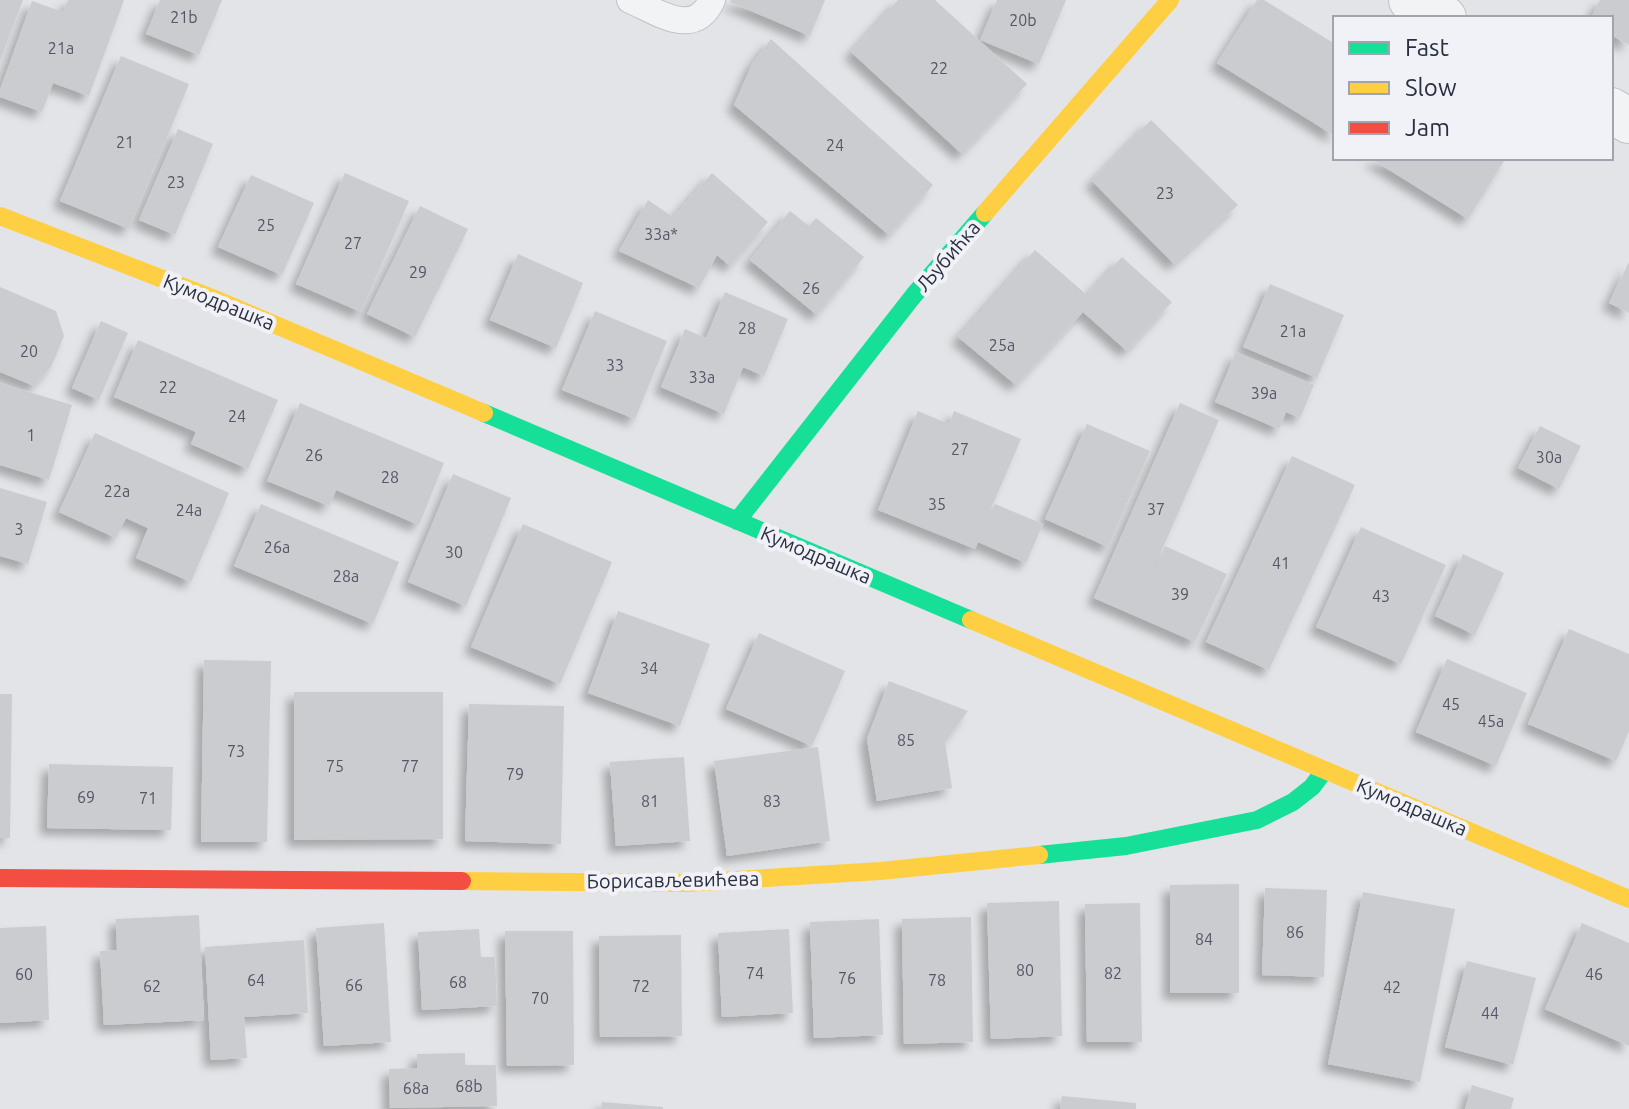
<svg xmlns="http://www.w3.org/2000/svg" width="1629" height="1109" font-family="Ubuntu,sans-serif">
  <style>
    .building { fill: #cbccd0; filter: url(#shadow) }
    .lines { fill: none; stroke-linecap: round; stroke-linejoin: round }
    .lane-casing { stroke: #c1c2c5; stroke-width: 28 }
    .street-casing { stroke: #c1c2c5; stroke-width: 46 }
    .lane { stroke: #f2f3f5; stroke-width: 26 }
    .street { stroke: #f2f3f5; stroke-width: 44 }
    .fast { stroke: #16e098; stroke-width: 18 }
    .slow { stroke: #ffcf43; stroke-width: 18 }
    .jam { stroke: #f24e42; stroke-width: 18 }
    .labels { text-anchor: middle; stroke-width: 8; stroke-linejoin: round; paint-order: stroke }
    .number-label { font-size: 16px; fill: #535765 }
    .street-label { font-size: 20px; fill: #2a2f40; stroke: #f1f2f7 }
  </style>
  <defs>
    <filter id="shadow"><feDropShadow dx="-7" dy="7" stdDeviation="4" flood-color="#0004"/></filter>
  </defs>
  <rect width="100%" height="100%" fill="#e3e4e7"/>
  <path class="building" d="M0,0H23L0,61Z
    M68,0H124L89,96L53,83L42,112L0,97V90L32,1L63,12Z
    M160,0H222L199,55L146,34Z
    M731,0H825L810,36L730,2Z
    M898,0H935L1027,84L962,154L851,52Z
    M997,0H1066L1039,64L980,40Z
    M1257,0H1264L1335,44V136L1217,63Z
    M1600,0H1629V45L1611,35V18H1591Z
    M771,39L933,185L889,235L734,105L752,64Z
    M121,56L189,84L129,229L60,201Z
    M1151,120L1238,205L1174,264L1092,181Z
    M178,129L213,144L175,235L139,220Z
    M1370,158H1506L1468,219Z
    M345,173L409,201L361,312L296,284Z
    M712,173L768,222L730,266L717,255L699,288L619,251L648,200L673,217Z
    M251,175L314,203L282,275L218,247Z
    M420,206L468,229L415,337L367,314Z
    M790,211L809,226L816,218L864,257L817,315L750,260Z
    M1035,250L1087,295L1122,257L1172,302L1127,351L1083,312L1016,385L958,337Z
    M518,254L583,283L556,348L490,320Z
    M1629,262V313L1609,303Z
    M1270,284L1344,315L1317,378L1243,347Z
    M0,287L56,311L64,336L51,367L34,386L0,372Z
    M725,292L788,319L764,376L743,367L724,414L661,387L685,329L706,338Z
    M595,311L667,341L635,419L562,390Z
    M101,321L128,333L99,400L72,388Z
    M138,340L278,400L248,469L191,444L196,432L114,397Z
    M1236,352L1314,385L1300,418L1286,412L1279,429L1215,402Z
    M0,383L72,405L49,480L0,465Z
    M300,403L444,463L419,525L336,490L329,506L267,481Z
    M1180,403L1219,420L1150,577L1165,546L1227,574L1195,642L1094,598Z
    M918,411L949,424L954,411L1021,439L990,511L995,504L1043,524L1026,563L978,542L975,549L878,510Z
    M1087,424L1150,451L1108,547L1045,519Z
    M1540,426L1581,446L1559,489L1518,468Z
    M95,433L229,493L191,582L136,558L148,528L126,518L116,538L59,512Z
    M1292,456L1355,485L1269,670L1206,642Z
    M453,474L511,498L466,606L408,582Z
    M0,488L47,502L28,564L0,556Z
    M261,504L399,562L373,624L234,566Z
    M523,524L612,562L560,684L471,647Z
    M1361,527L1446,565L1401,664L1316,627Z
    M1463,554L1504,573L1475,635L1435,616Z
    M618,611L710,644L680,726L588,693Z
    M1569,629L1629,654V731L1616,761L1528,724Z
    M759,633L845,671L812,746L726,709Z
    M1447,659L1527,693L1496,766L1416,732Z
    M204,660L271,661L267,842H201Z
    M889,681L968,711L945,742L952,788L877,801L867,739Z
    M294,692H443V839L294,840Z
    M0,694H12L10,838H0Z
    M469,704L564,706L561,844L465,841Z
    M818,747L830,841L727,856L714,761Z
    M684,757L690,841L616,846L610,762Z
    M49,764L173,767L171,830L47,828Z
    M1239,884V993H1170V885Z
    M1265,888L1327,890L1324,977L1262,975Z
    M1363,892L1455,909L1420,1082L1328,1064Z
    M1059,901L1062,1036L991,1039L987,903Z
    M1140,903L1142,1042H1087L1085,904Z
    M199,915L204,1020L104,1025L100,951L117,950L116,919Z
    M971,917L973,1042L904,1044L902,919Z
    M879,919L883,1035L814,1038L810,922Z
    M384,923L391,1042L324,1046L316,928Z
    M1582,923L1629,943V1046L1545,1009Z
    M46,926L49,1020L0,1023V928Z
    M479,929L481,957H495L497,1006L422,1010L418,932Z
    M789,929L793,1013L722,1017L718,933Z
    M505,931H573L574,1065L507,1066Z
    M681,935L682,1036L600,1037L599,936Z
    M304,940L308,1013L244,1017L247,1058L211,1060L205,947Z
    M1467,961L1536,978L1513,1065L1445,1047Z
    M465,1053V1065H496L497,1106L390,1108L389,1069L417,1068V1054Z
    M1472,1085L1514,1098L1511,1109H1465Z
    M1062,1096L1136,1103V1109H1060Z
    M602,1102L663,1107V1109H601Z"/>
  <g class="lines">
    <g class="lane-casing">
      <path id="lane" d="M630,0C658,12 694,39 712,0"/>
    </g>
    <g class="street-casing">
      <path id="street" d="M1411,0L1444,18
        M1611,110L1629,121"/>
    </g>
    <use href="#lane" class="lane"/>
    <use href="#street" class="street"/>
    <path class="fast" d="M484,413L971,620
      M737,521L914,295L985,213
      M1039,855L1126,846L1257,820L1293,802L1312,787L1324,771"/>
    <path class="slow" d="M985,213L1170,0
      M0,216L217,300L484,413
      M971,620L1629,899
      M462,881L687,883L880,871L1039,855"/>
    <path class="jam" d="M0,878L462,881"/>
  </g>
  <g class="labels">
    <g class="number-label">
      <text x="184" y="23">21b</text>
      <text x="1023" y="26">20b</text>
      <text x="61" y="54">21a</text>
      <text x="939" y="74">22</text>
      <text x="125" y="148">21</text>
      <text x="835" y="151">24</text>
      <text x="176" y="188">23</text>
      <text x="1165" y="199">23</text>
      <text x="266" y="231">25</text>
      <text x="661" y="240">33a*</text>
      <text x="353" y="249">27</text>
      <text x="418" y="278">29</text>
      <text x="811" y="294">26</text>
      <text x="747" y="334">28</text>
      <text x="1293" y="337">21a</text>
      <text x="1002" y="351">25a</text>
      <text x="29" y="357">20</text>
      <text x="615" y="371">33</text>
      <text x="702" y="383">33a</text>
      <text x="168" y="393">22</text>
      <text x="1264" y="399">39a</text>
      <text x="237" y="422">24</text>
      <text x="31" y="441">1</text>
      <text x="960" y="455">27</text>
      <text x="314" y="461">26</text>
      <text x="1549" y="463">30a</text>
      <text x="390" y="483">28</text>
      <text x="117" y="497">22a</text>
      <text x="937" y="510">35</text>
      <text x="1156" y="515">37</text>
      <text x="189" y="516">24a</text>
      <text x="19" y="535">3</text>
      <text x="277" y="553">26a</text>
      <text x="454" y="558">30</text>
      <text x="1281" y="569">41</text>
      <text x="346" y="582">28a</text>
      <text x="1180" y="600">39</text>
      <text x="1381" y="602">43</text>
      <text x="649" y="674">34</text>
      <text x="1451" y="710">45</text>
      <text x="1491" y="727">45a</text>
      <text x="906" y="746">85</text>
      <text x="236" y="757">73</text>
      <text x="335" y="772">75</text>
      <text x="410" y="772">77</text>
      <text x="515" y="780">79</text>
      <text x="86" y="803">69</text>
      <text x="148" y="804">71</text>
      <text x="650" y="807">81</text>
      <text x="772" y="807">83</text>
      <text x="1295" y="938">86</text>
      <text x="1204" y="945">84</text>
      <text x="1025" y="976">80</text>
      <text x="755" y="979">74</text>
      <text x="1113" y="979">82</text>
      <text x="24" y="980">60</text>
      <text x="1594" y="980">46</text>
      <text x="847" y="984">76</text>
      <text x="256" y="986">64</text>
      <text x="937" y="986">78</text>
      <text x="458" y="988">68</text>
      <text x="354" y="991">66</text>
      <text x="152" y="992">62</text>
      <text x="641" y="992">72</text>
      <text x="1392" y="993">42</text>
      <text x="540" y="1004">70</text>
      <text x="1490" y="1019">44</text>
      <text x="469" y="1092">68b</text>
      <text x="416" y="1094">68a</text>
    </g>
    <g class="street-label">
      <text transform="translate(948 256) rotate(-49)" y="7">Љубићка</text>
      <text transform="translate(219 302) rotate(22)" y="7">Кумодрашка</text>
      <text transform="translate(816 555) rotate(23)" y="7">Кумодрашка</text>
      <text transform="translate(1412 807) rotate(23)" y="7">Кумодрашка</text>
      <text transform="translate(673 880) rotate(-1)" y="7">Борисављевићева</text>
    </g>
  </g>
  <rect x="1333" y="16" width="280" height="144" fill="#f1f2f7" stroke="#a1a4ae" stroke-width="2"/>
  <rect x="1349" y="42" width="40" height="12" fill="#16e098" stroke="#a1a4ae" stroke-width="2"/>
  <text x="1405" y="56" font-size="24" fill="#2a2f40">Fast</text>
  <rect x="1349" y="82" width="40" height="12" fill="#ffcf43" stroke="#a1a4ae" stroke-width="2"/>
  <text x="1405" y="96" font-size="24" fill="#2a2f40">Slow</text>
  <rect x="1349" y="122" width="40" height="12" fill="#f24e42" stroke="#a1a4ae" stroke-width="2"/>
  <text x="1405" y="136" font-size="24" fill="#2a2f40">Jam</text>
</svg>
